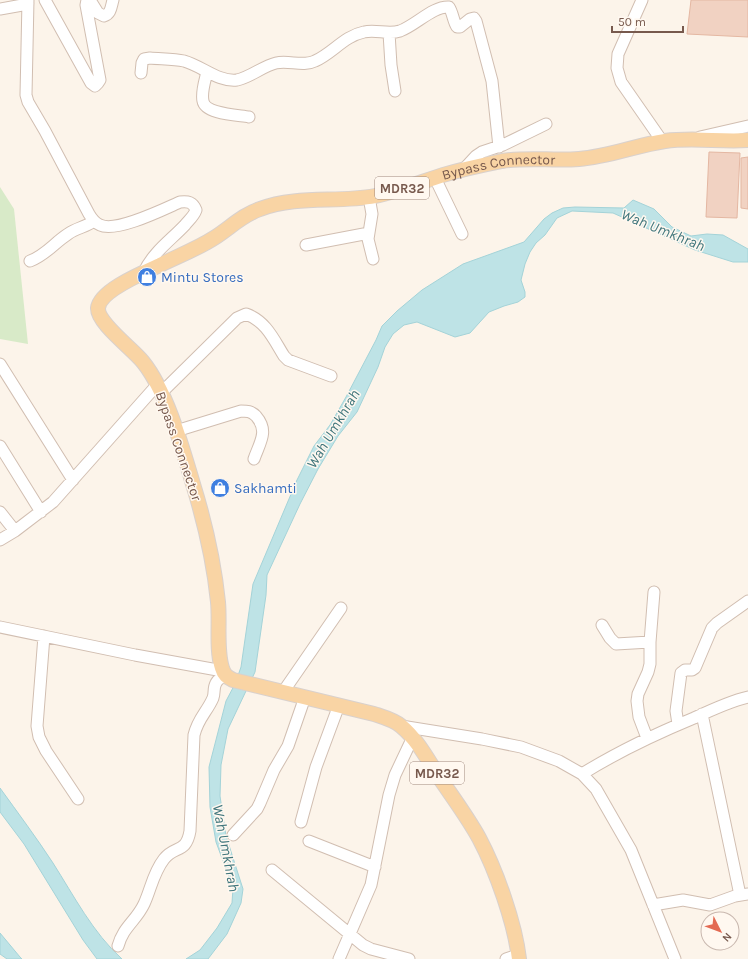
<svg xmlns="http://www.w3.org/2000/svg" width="748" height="959" font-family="Karla,sans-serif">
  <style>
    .green { fill: #d8eac8 }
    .water { fill: #bee3e6; stroke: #a4d3d8 }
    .building { fill: #f1d2c2; stroke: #e4b7a2 }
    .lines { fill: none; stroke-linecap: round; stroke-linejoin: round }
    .minor-casing { stroke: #d1beb1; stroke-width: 13 }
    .major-casing { stroke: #d9d1cd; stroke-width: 16 }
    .minor { stroke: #fff; stroke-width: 11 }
    .major { stroke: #f9d4a4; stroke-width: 14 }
    .labels { text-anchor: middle; stroke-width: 3; stroke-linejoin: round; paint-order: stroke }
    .shield { fill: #fff8f0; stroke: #a0897e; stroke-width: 1 }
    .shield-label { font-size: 13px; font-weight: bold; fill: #77594d }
    .street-label { font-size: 14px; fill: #77594d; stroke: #fff8f0 }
    .shop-label { font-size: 14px; fill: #366cbe; stroke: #fff8f0; text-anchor: start }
    .water-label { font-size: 15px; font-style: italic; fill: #40767c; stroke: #fff8f0 }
  </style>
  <rect width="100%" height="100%" fill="#fcf4ea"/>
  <path class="green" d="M0,187L14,209L28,344L0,339Z"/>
  <path class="water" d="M633,200L654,209L672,227L691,236L707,234L723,235L748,249V262H733L695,250L613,213L572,211L557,218L545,235L536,243L530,252L525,264L521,280L525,292V297L518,302L504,306L489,312L470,333L455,337L417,322L404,325L393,334L385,347L378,367L357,412L338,436L318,469L300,504L267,575L266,595L255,672L228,729L221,765L220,796L226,836L243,889L241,903L227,934L208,959H186L200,950L217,928L232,903L233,888L216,842L210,807L209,767L226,701L235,684L241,667L253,584L297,480L314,446L330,425L346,397L376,340L382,326L397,311L422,290L463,264L524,242L544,219L552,213L563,208L575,207L624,208Z
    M0,788C18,813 36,837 53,863C74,896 93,933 122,959H97L83,940L24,844L0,812Z
    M0,933L20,957L22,959H7L0,954Z"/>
  <path class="building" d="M691,0H748V37L687,34Z
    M709,152L740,153L737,218L706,217Z
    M748,157V209L741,208V158Z"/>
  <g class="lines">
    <g class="minor-casing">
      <path id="minor" d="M28,0L26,95L28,102L45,131L89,214C92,219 95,223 100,225C116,233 164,209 180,202C188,201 193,202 196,210C194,216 189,220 185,225C171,240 153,252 144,272
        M45,0L91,83L95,86L98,83L100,80L86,5L87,0
        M90,0L98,13L104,16C111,14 111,7 113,0
        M642,0L618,54L617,68L621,82L662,141
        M0,9L28,4
        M389,33L391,65L395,91
        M207,72C205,81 201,92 203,101C205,114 238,115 249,117
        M141,73L142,63L144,59L150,58C161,59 174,59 184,61C202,66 218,82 237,80C251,77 263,66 276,63C289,60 303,67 315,61C333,53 344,36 364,32C376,29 388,35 400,31C416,25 433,6 449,7C453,13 453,21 457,27H460L470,19L474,18L476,21L492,81L499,147
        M700,137L748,126
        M464,169L476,156L482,152L503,145L546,124
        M435,178L462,234
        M369,197L372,214L368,239L373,259
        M306,245L369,233
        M30,261C46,255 54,243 68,234C76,228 86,227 94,221
        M0,364L73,480
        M161,393L237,318L246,314C266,321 274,340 284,356L288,360L331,376
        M176,431L241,411C247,411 251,411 256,416C269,431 260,442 254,459
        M0,446L41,512
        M0,512L15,531
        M0,540L15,531L53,502L157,385
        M602,625L610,638L616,644L650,642
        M0,627L135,655L223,671
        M44,636L37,726L39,737L46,751L78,799
        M283,692L341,608
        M702,714L740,895
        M678,724L676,711L681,673L685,670H692L695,668L712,628L717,623L748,601
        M401,726L482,739L521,747L559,761L582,774L596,789L631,850L675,959
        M647,738L639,717L637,701L638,694L648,672L650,664V642L654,592
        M582,774C619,751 653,735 694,718C711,710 730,701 748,697
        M301,822L316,767L339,705
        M233,835L257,809L260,803L274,770L288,746L305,697
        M309,841L375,867
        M272,870L363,945L371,949L409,959
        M653,905L683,900L710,905L735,896L748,894
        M118,946C123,927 136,921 144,904C151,889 153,873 164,859C175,845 186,854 190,831L194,735C198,718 207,712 213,698C215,693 213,688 216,683C218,679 222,677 226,676
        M339,959L371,885L389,795L395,775L412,739
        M506,959L518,955"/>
    </g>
    <g class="major-casing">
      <g id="major">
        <path id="s1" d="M519,959C515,923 496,870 479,838C468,818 454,799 441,780C429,762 418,740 401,726C394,720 383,717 374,714L233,680C227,677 224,675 222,668C216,650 220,622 218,602C214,562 205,523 193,484C182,447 167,392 143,362C133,349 97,323 98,308C100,290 145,272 160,265C178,256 197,249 214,238C230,228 242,215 260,209C297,195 337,203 375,196C398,191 421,182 443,175C463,169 482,165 502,161C528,157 553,161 579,159C608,157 637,145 665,141C693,137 720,142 748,140"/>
      </g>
    </g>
    <use href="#minor" class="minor"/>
    <use href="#major" class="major"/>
  </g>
  <defs>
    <g id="shop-disc" transform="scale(1)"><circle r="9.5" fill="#3f7fe0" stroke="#fff8f0"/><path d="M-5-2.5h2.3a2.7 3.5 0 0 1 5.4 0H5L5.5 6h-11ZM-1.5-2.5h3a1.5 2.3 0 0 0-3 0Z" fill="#fff"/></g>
  </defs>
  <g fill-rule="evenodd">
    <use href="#shop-disc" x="147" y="277"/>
    <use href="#shop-disc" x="220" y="488"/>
  </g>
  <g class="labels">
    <g class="shield">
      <rect x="375" y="177" width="54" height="22" rx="3"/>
      <rect x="410" y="762" width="54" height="22" rx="3"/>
    </g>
    <g class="shield-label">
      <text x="402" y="193">MDR32</text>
      <text x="437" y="778">MDR32</text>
    </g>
    <g class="street-label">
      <text dy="5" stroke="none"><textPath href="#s1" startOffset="1284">Bypass Connector</textPath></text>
      <text transform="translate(179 446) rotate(71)" y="5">Bypass Connector</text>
    </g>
    <g class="shop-label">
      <text x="161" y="282">Mintu Stores</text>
      <text x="234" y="493">Sakhamti</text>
    </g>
    <g class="water-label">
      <text transform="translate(663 230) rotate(22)" y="5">Wah Umkhrah</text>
      <text transform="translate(333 429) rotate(-59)" y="5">Wah Umkhrah</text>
      <text transform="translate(226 848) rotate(79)" y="5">Wah Umkhrah</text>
    </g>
  </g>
  <g transform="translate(720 931) rotate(132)"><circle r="19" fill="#fff8f0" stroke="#c9b8af"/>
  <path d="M0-3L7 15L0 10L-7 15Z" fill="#e36a52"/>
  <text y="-6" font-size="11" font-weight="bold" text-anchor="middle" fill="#77594d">N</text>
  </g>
  <path d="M612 26v6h71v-6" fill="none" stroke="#77594d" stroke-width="2"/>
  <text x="618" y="26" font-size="12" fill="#77594d" stroke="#fff8f0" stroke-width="3" paint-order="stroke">50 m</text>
</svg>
